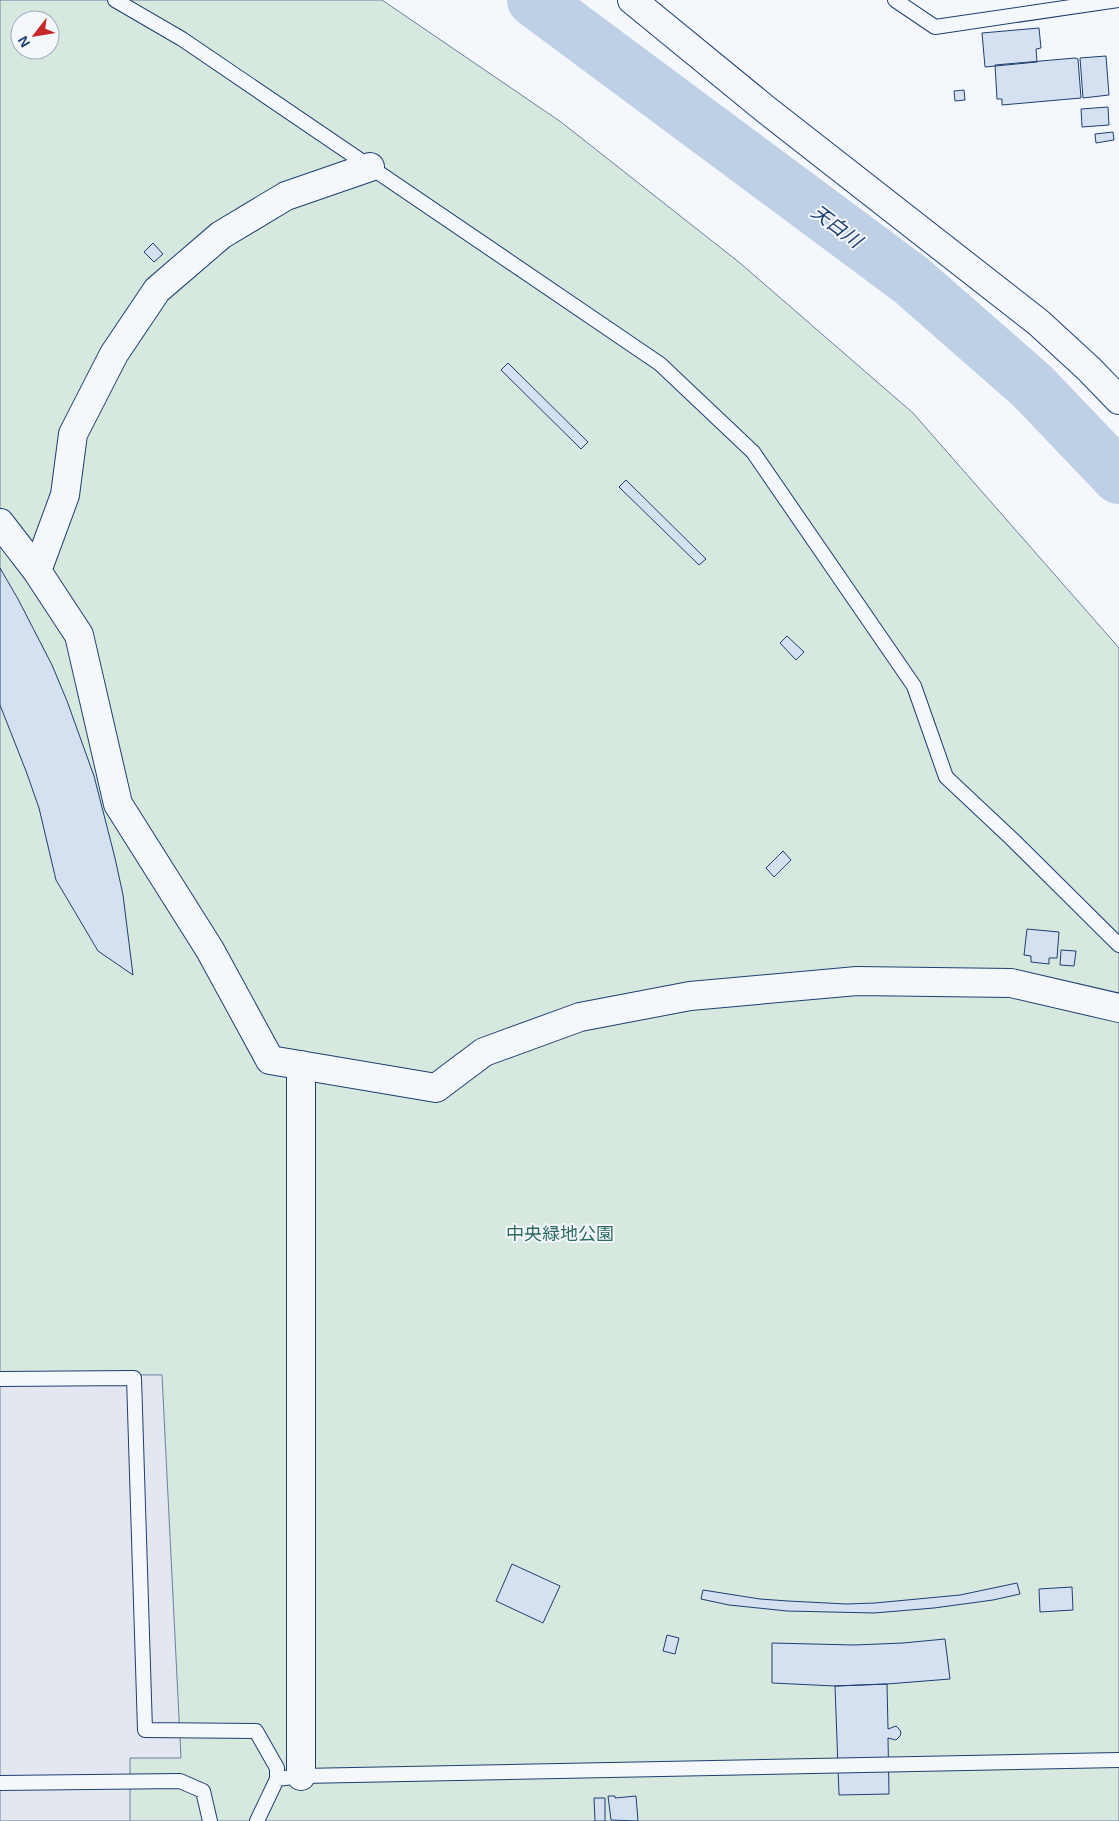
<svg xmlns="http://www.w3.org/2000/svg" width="1119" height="1821" font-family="Arial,'Noto Sans JP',sans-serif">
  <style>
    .green { fill: #d7e8df; stroke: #687fa3; fill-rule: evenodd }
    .parking { fill: #e3e8f0; stroke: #687fa3 }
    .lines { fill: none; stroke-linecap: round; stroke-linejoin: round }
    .river { stroke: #bed0e5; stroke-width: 54 }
    .building { fill: #d5e0f0; stroke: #1d3f73 }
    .lane-casing { stroke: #1d3f73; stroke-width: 16 }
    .street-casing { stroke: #1d3f73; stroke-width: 30 }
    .lane { stroke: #f4f7fb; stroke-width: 14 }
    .street { stroke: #f4f7fb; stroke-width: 28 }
    .labels { text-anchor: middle; stroke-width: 4; stroke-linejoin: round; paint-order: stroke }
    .park-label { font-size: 18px; fill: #2c6c60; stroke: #f4f7fb }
    .water-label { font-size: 19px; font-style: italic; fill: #1d3f73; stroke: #f4f7fb }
  </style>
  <rect width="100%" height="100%" fill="#f4f7fb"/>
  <path class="green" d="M0,0H382L561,122L740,263L913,413L1119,648V1821H0ZM20,20H50V50H20Z"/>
  <path class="parking" d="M0,1374L162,1375L181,1758H130V1821H0Z"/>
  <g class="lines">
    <path class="river" d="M534,0L911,280L1032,386L1119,477"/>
  </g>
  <path class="building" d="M1039,28L1041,48L1036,49L1037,62L985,67L982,33Z
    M1106,56L1109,95L1083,98L1080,58Z
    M1075,58L1078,59L1081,98L1002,105V99H997L995,65Z
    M964,90L965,100L955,101L954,91Z
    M1108,107L1109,125L1082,127L1081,109Z
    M1113,132L1114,140L1096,143L1095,134Z
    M153,243L163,254L154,262L144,252Z
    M508,363L588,442L581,449L501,370Z
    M626,480L706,559L699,565L619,487Z
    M0,568L18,599L52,665L67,701L94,776L115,858L123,895L133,975L98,951L56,880L39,808L26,771L0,705Z
    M787,636L804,652L796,660L780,643Z
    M783,851L791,860L774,877L766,868Z
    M1027,929L1059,932L1057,958H1049V964L1031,962V956L1024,955Z
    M1061,950L1076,951L1074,966L1060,965Z
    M512,1564L560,1586L543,1623L496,1601Z
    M1017,1583L1020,1594L993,1600L934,1608L874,1613L787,1611L729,1605L701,1599L703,1590L760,1599L788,1601L846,1604L875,1603L960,1595Z
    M1072,1587L1073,1610L1040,1612L1039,1589Z
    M667,1635L679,1638L675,1654L663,1651Z
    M945,1639L950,1679L887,1684L835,1686L772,1683V1643L854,1645L903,1643Z
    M887,1684L888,1729L896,1726L900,1730L901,1733L900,1736L896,1740L888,1738L889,1794L839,1795L835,1686Z
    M608,1796H615V1798L636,1796L638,1821L611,1820Z
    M594,1798H605V1821H595Z"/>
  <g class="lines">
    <g class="lane-casing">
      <path id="lane" d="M115,0L182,39L660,364L753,452L914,686L946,777L1012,839L1119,945
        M895,0L935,27L1118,0
        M0,1379L134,1378L145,1730L256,1731L277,1768V1779L257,1821
        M277,1779L301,1776L1119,1760
        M0,1783L180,1781L203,1791L210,1821"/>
    </g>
    <g class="street-casing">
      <path id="street" d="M632,0L764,108L1039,323L1089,369L1119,400
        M0,523L37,571L79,635L118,804L210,950L270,1060L436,1088L484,1052L580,1017L690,996L857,981L1011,983L1119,1008
        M37,571L65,495L73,434L114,354L157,290L221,235L286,196L370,167
        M301,1776V1065"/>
    </g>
    <use href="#lane" class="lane"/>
    <use href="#street" class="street"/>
  </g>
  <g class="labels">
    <g class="park-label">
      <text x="560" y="1240">中央緑地公園</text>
    </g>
    <g class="water-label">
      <text transform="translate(837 226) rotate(37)" y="7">天白川</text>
    </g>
  </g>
  <g transform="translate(35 35) rotate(239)"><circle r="24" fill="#f4f7fb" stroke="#9eadc5"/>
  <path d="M0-4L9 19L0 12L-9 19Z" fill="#c62828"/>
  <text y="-8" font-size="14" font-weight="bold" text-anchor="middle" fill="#1d3f73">N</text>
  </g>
</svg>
